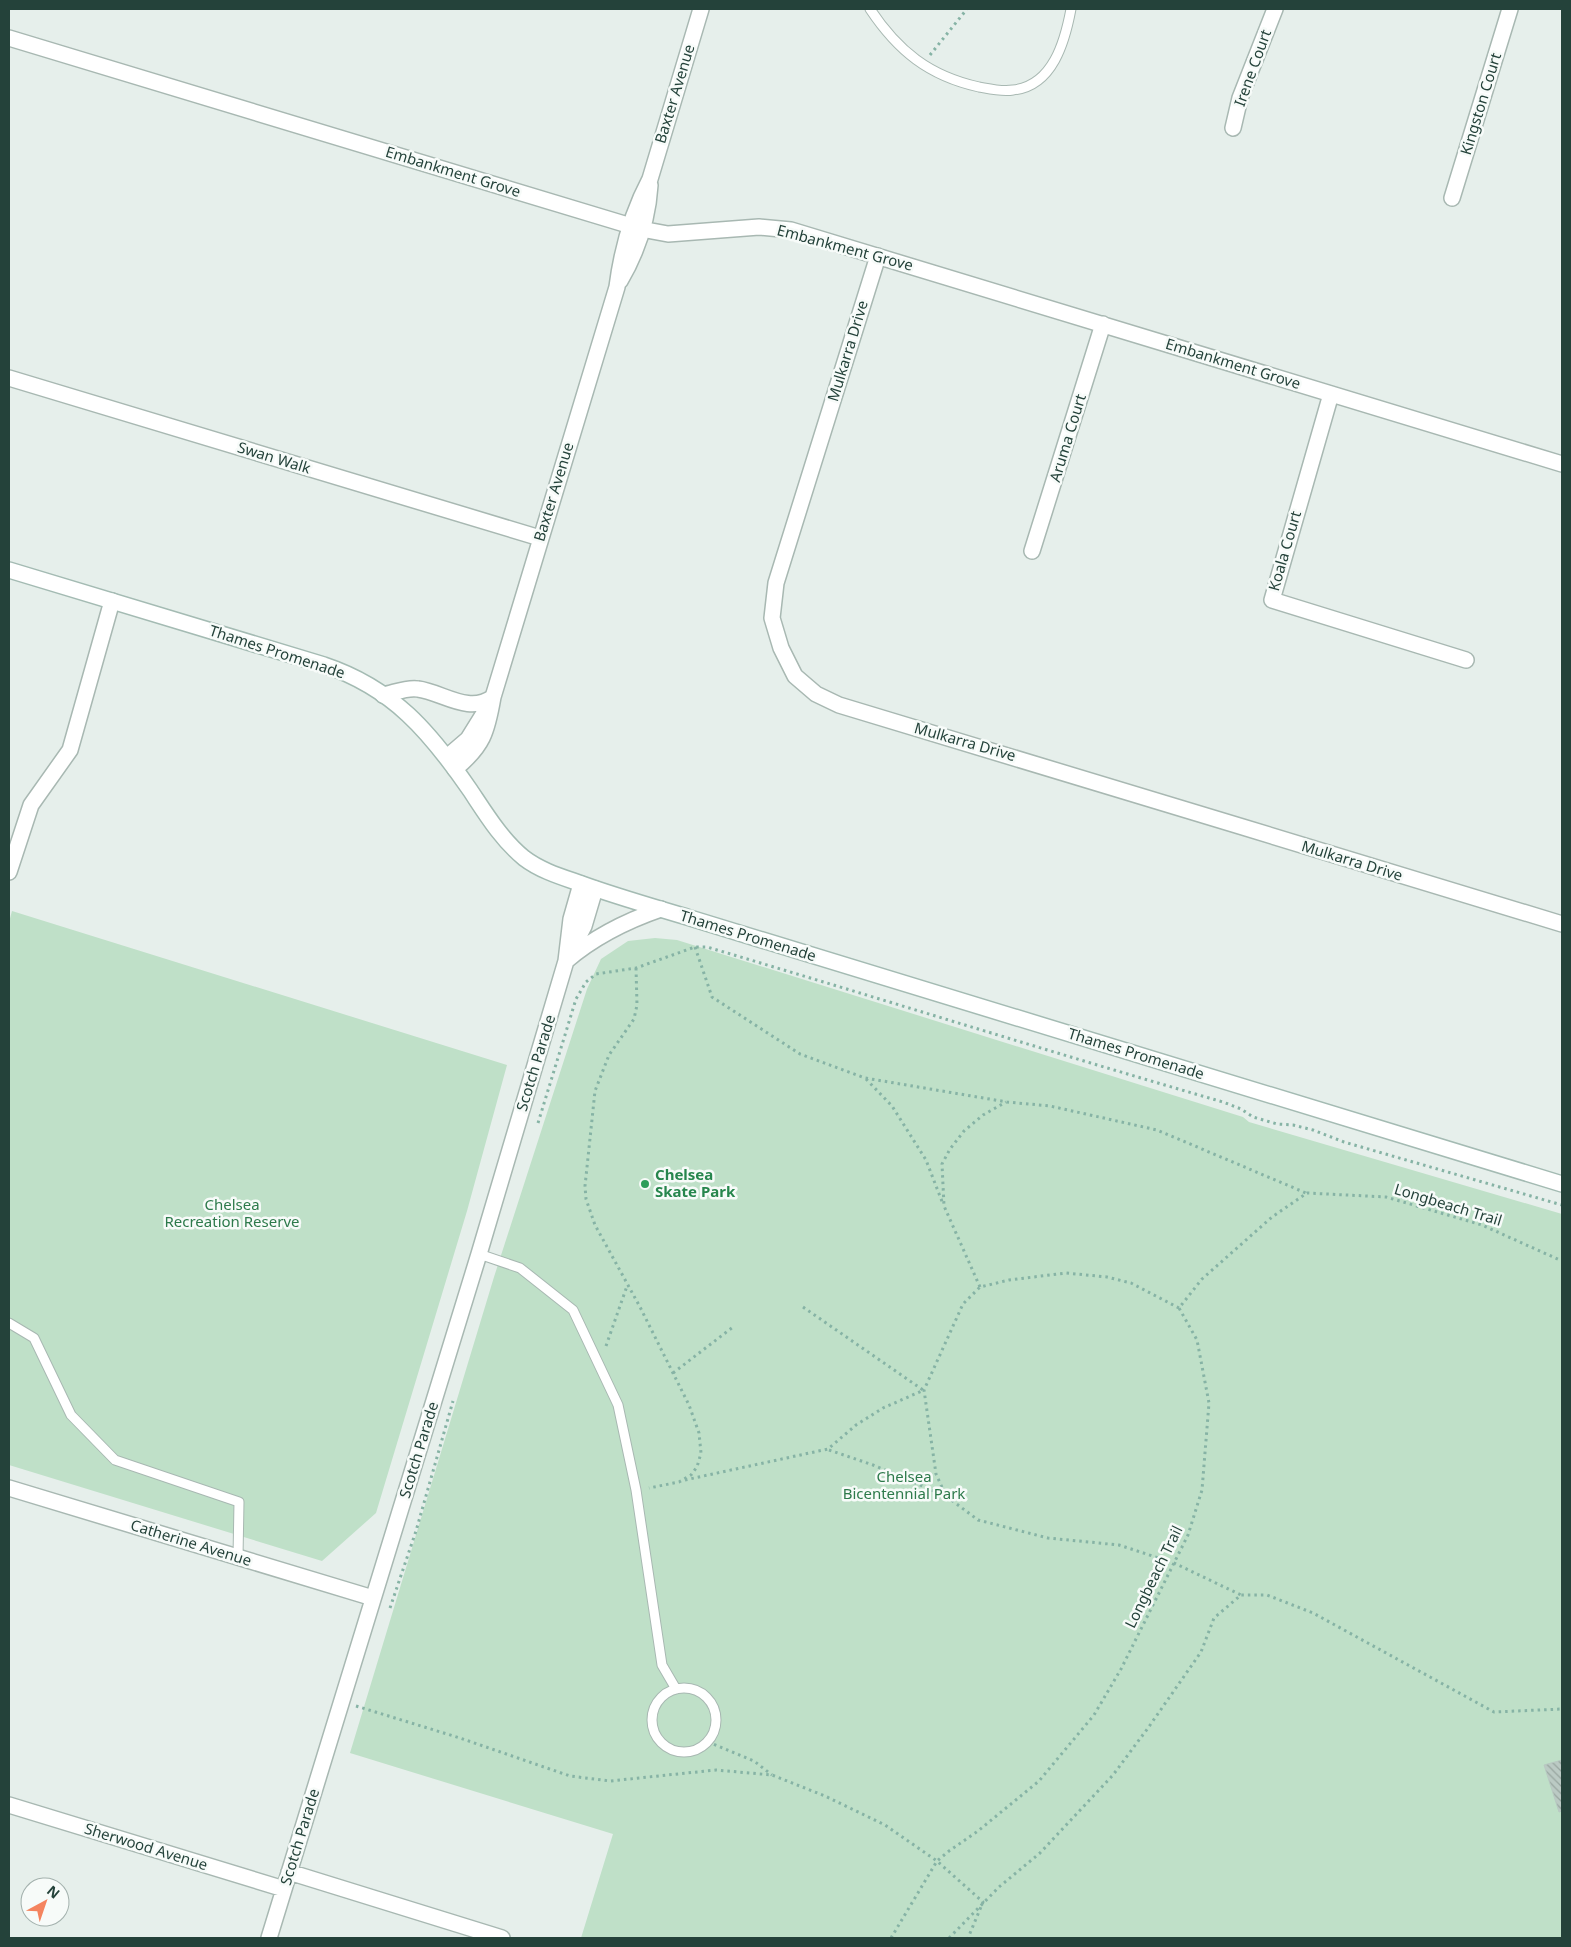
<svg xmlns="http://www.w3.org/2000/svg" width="1571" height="1947" font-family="'Noto Sans',sans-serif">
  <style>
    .park { fill: #bfe0c8 }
    .building { fill: url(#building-back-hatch); stroke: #b8c9c2 }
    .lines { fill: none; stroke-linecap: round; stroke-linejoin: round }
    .lane-casing { stroke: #a8b8b2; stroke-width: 11 }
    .street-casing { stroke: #a8b8b2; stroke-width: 18 }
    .secondary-casing { stroke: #a4bbb3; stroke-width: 18 }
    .path { stroke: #86b3a5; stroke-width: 3; stroke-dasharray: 2.5 4; stroke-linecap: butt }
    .lane { stroke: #fff; stroke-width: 9 }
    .street { stroke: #fff; stroke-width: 15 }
    .secondary { stroke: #fff; stroke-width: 15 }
    .leisure-dot { fill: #2e9e5b; stroke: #f7fbf9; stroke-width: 2 }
    .labels { text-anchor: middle; stroke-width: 5; stroke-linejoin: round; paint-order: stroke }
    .street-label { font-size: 15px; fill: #24423a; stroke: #f7fbf9 }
    .leisure-label { font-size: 15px; font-weight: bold; fill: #27864d; stroke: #f7fbf9; text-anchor: start }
    .park-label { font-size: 15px; fill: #2d7a4b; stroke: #f7fbf9 }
  </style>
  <defs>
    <pattern id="building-back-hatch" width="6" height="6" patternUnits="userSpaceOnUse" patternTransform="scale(1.25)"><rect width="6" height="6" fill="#bbcac4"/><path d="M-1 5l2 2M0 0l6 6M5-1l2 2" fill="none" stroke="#98a6a0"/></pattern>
  </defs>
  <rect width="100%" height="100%" fill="#e6efeb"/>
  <path class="park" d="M12,911L507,1065L467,1211L376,1513L322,1561L9,1465V922Z
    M655,938L677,940L1243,1117L1249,1122L1562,1214V1938H581L613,1834L350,1753L494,1277L587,989L601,959L628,941Z"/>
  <path class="building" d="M1562,1760V1811L1559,1812L1544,1765Z"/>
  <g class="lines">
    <g class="lane-casing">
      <path id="lane" d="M870,9C898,51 929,76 979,87C990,89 1002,92 1013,90C1053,86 1065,41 1071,9
        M479,1254L520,1268L573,1310L618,1405L636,1490L662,1665L676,1689
        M9,1323L34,1338L71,1415L115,1460L239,1502L238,1557
        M652 1720a32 32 0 1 1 64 0a32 32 0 1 1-64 0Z"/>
    </g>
    <g class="street-casing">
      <path id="street" d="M9,38L641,229L668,234L759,227L791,230L1562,464
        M1233,128L1240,98L1275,9
        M1452,198L1510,9
        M878,256L776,583L772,618L781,648L795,676L816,694L839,705C1080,776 1321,852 1562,924
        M620,281C637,252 648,218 650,185
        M9,378L540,538
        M1331,394L1272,600L1466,660
        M1032,551L1103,324
        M383,695C394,693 407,687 418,689C442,692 469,715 493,697
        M447,757L468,739L486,710
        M455,769C483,746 487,732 493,697L617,287C622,248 632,213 650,179L701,9
        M9,872L31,805L70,750L112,601
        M570,953L584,926L595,889
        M566,961C594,937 626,921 661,909
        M9,1488L373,1598
        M9,1805L284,1889
        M289,1872L502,1938
        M269,1938L479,1254L566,961L571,919L581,884"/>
    </g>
    <g class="secondary-casing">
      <path id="secondary" d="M9,570L324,665C393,688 430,732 470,790C486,814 501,839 524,858C541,871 562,877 582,884C618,897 654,907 690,918L1562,1184"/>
    </g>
    <path class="path" d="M930,55L967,9
      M695,947L712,997L800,1054L865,1078L1007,1102L1050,1106L1157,1130L1306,1193
      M636,968L637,1005L634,1019L609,1055L595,1091L585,1186L586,1199L595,1225L640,1307L689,1405L699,1433L701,1453L697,1467L691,1475L679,1482L649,1488
      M866,1079L892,1106L926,1160L943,1204
      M538,1123L576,999L586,982L596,974L636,968L695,947H707C879,998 1050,1052 1223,1102L1241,1109L1253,1117L1277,1124L1293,1125L1313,1130L1344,1142L1562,1205
      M980,1287L944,1206L942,1164L950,1149L964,1131L983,1115L1006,1102
      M803,1307L923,1390
      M1179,1308L1131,1283L1107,1277L1066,1273L1009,1280L980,1287L963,1304L924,1390L936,1474L946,1496L978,1520L1048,1538L1119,1545L1174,1563L1241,1595
      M606,1346L627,1286
      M673,1373L733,1327
      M829,1450L873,1465L946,1496
      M685,1480L828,1449L856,1425L883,1408L924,1390
      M390,1608L416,1531L453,1401
      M356,1706L460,1738L570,1776L610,1781L716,1770L772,1775L825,1796L885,1825L937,1861L983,1902L968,1938
      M708,1742L754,1761L772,1775
      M891,1938L937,1861L949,1851L978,1831L1039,1781L1094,1715L1121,1669L1188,1535L1202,1490L1209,1403L1197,1340L1179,1308L1202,1279L1272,1217L1307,1193L1386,1197L1482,1225L1562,1261
      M949,1938L999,1887L1040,1853L1113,1775L1148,1728L1201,1652L1214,1618L1241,1595H1267L1313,1613L1494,1712L1562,1709"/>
    <use href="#lane" class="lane"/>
    <use href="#street" class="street"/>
    <use href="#secondary" class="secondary"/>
  </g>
  <circle class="leisure-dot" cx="645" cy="1184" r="5"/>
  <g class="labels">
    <g class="street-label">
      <text transform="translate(1253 68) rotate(-70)" y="5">Irene Court</text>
      <text transform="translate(675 94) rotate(-73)" y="5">Baxter Avenue</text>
      <text transform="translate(1481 104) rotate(-73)" y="5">Kingston Court</text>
      <text transform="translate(453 172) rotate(17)" y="5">Embankment Grove</text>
      <text transform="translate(845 248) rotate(15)" y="5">Embankment Grove</text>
      <text transform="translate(848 351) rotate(-73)" y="5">Mulkarra Drive</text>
      <text transform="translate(1233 364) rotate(17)" y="5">Embankment Grove</text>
      <text transform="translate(1068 438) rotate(-73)" y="5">Aruma Court</text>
      <text transform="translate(274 458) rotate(17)" y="5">Swan Walk</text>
      <text transform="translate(554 492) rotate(-73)" y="5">Baxter Avenue</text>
      <text transform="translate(1285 551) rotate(-74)" y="5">Koala Court</text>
      <text transform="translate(277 652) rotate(18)" y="5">Thames Promenade</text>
      <text transform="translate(965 742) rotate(16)" y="5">Mulkarra Drive</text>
      <text transform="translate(1352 861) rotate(17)" y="5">Mulkarra Drive</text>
      <text transform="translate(748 936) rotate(17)" y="5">Thames Promenade</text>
      <text transform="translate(1136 1054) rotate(17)" y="5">Thames Promenade</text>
      <text transform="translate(536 1063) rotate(-73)" y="5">Scotch Parade</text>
      <text transform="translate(1448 1205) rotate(17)" y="5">Longbeach Trail</text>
      <text transform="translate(419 1450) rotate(-73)" y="5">Scotch Parade</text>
      <text transform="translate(191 1543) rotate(17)" y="5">Catherine Avenue</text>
      <text transform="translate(1154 1577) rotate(-64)" y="5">Longbeach Trail</text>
      <text transform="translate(300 1837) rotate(-73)" y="5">Scotch Parade</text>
      <text transform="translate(146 1847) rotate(17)" y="5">Sherwood Avenue</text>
    </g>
    <g class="leisure-label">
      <text x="655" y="1180">Chelsea<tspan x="655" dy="17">Skate Park</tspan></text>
    </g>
    <g class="park-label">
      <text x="232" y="1210">Chelsea<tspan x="232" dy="17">Recreation Reserve</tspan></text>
      <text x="904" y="1482">Chelsea<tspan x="904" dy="17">Bicentennial Park</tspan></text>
    </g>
  </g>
  <rect width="1571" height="1947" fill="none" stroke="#24423a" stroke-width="20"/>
  <g transform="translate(45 1902) rotate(40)"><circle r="24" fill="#f7fbf9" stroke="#a3b1ad"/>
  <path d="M0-4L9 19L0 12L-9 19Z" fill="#f4845f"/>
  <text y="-8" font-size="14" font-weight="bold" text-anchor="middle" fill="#24423a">N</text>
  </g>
</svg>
